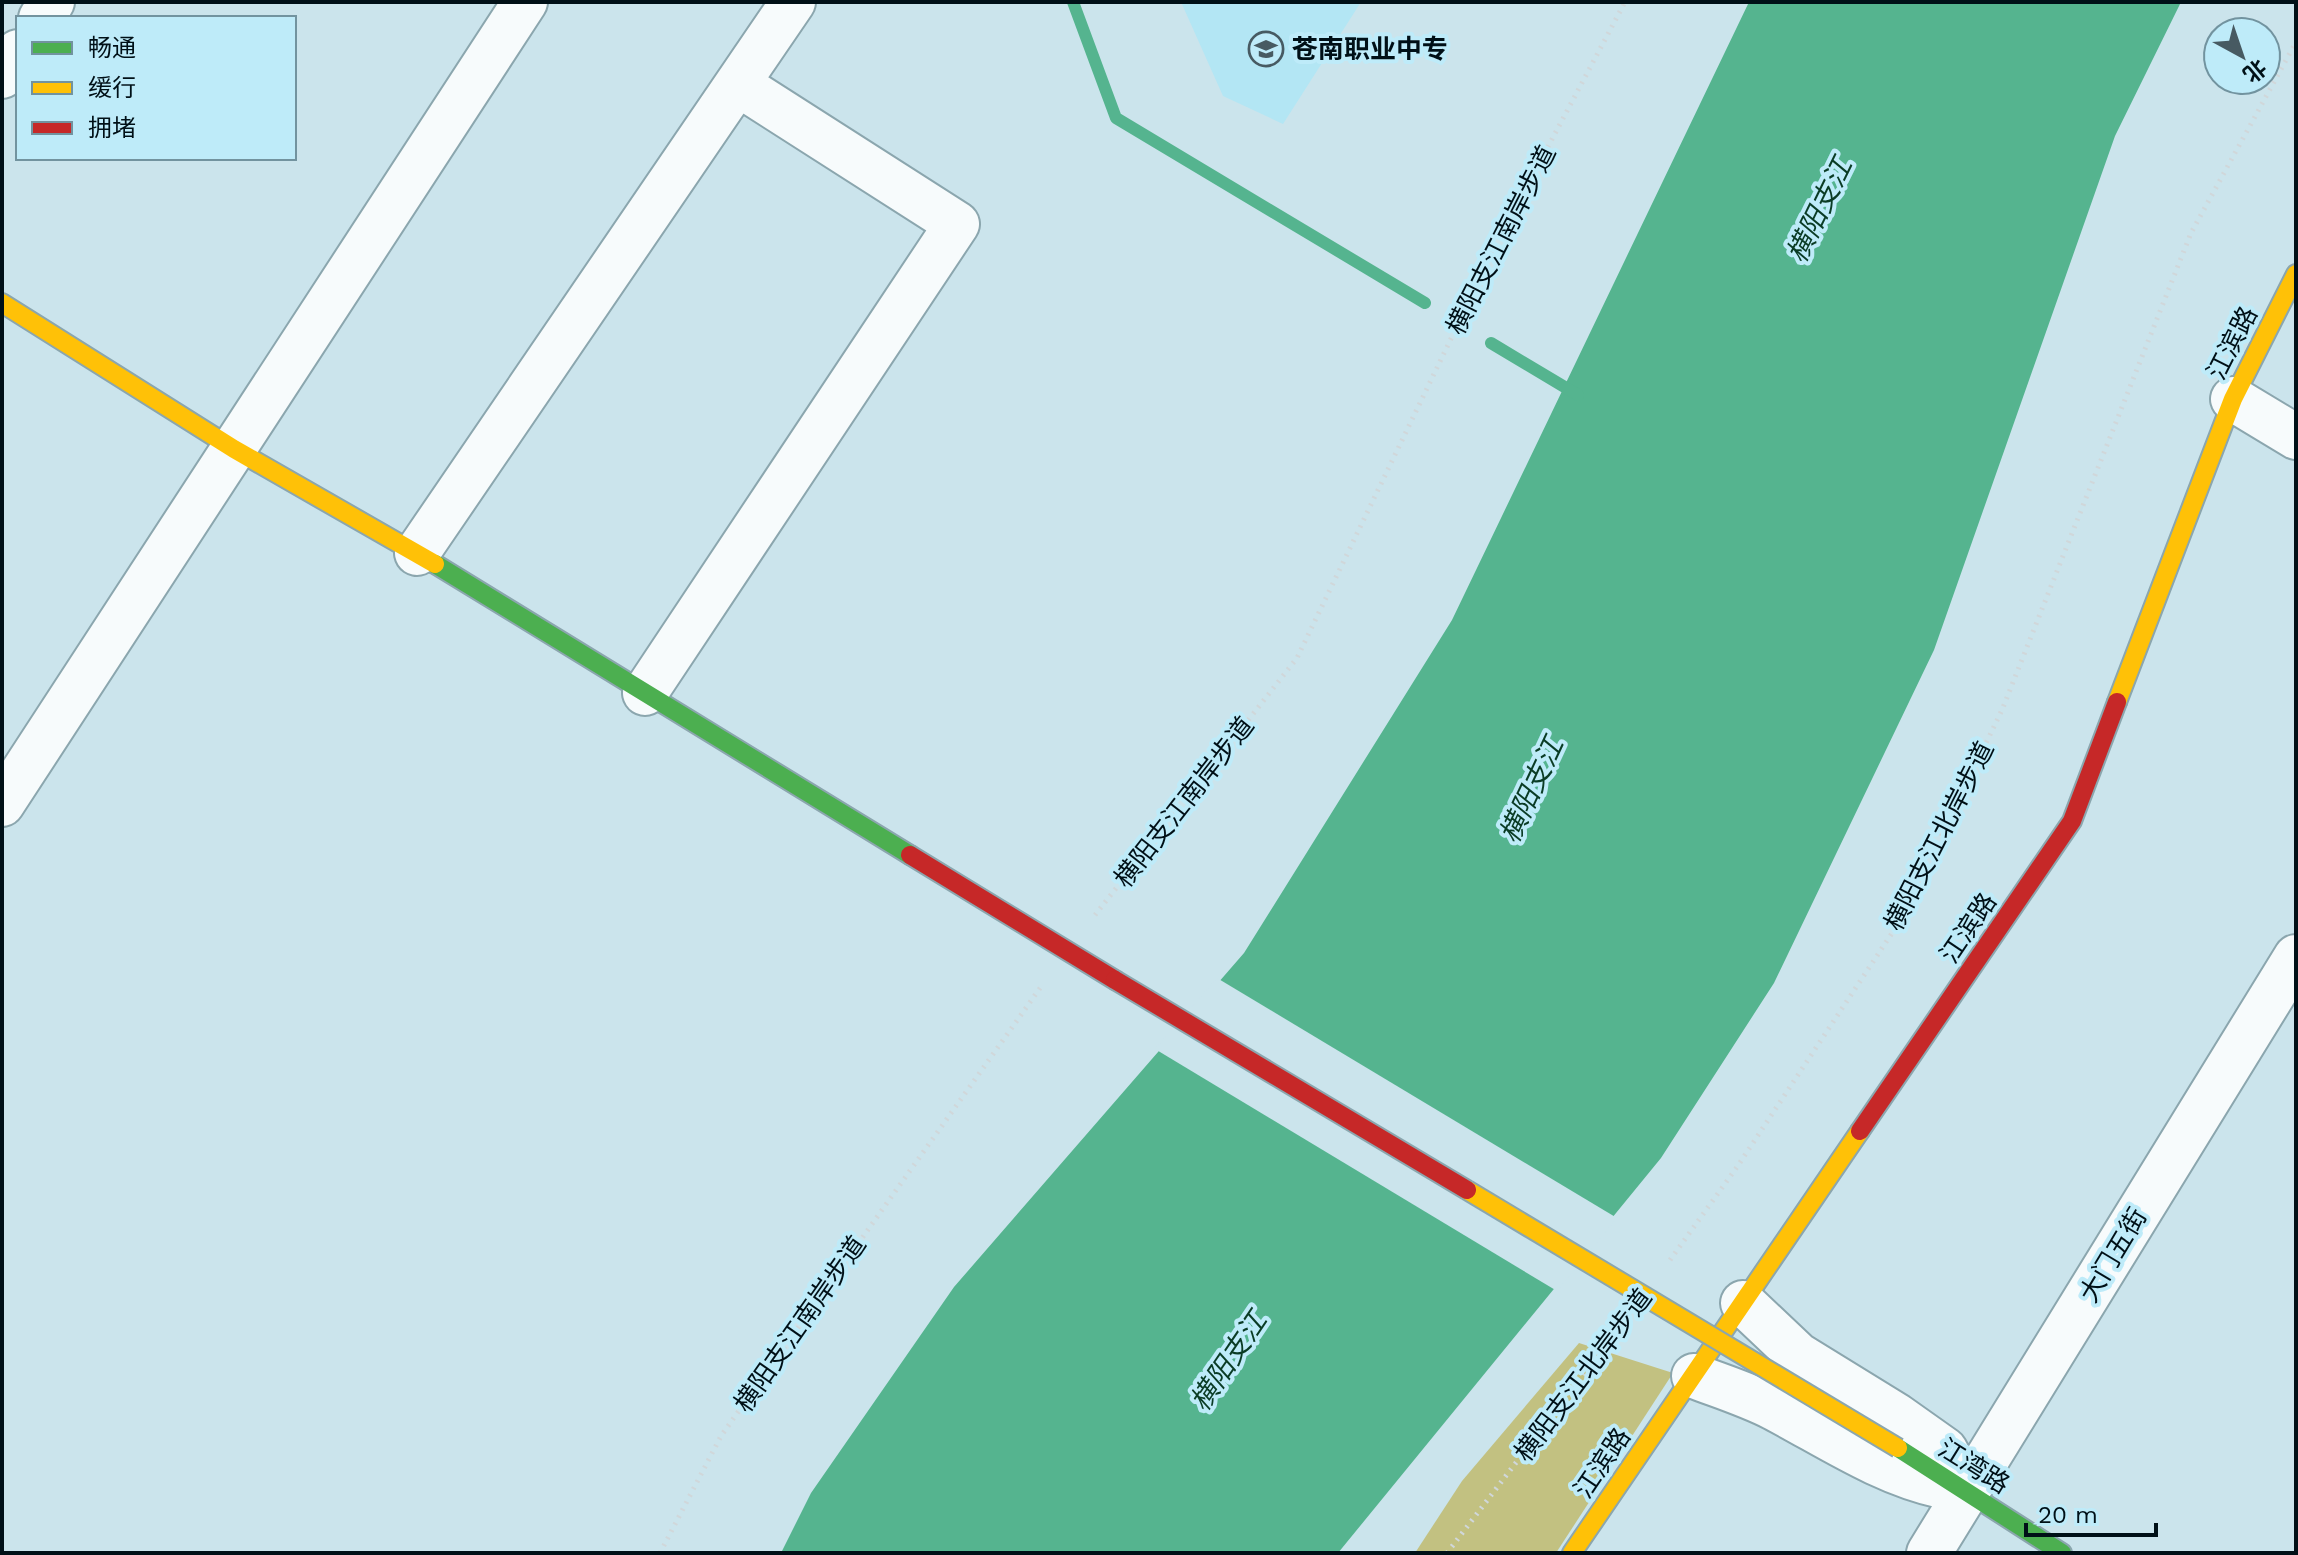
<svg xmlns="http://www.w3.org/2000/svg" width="2298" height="1555" font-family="'Work Sans','Noto Sans SC',sans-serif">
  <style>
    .built { fill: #b3e6f4 }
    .forest { fill: #c2c181 }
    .water { fill: #55b48f }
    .pier { fill: #cbe4ec }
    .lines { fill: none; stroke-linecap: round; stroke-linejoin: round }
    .stream { stroke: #55b48f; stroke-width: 12 }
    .street-casing { stroke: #8ba6ae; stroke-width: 48 }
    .fast-casing { stroke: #8ba6ae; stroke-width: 22 }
    .slow-casing { stroke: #8ba6ae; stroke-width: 22 }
    .jam-casing { stroke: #8ba6ae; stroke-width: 22 }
    .path { stroke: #d0d7da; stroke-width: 5; stroke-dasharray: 2 6; stroke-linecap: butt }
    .street { stroke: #f7fbfc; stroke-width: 44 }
    .fast { stroke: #4caf50; stroke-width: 18 }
    .slow { stroke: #ffc107; stroke-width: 18 }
    .jam { stroke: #c62828; stroke-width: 18 }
    .slow-bridge-casing { stroke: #8ba6ae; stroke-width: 22; stroke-linecap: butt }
    .jam-bridge-casing { stroke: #8ba6ae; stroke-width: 22; stroke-linecap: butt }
    .slow-bridge { stroke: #ffc107; stroke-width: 18 }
    .jam-bridge { stroke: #c62828; stroke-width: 18 }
    .labels { text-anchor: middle; stroke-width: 8; stroke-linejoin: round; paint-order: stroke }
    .poi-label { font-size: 26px; font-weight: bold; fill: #001017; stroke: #beebf9; text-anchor: start }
    .street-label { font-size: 26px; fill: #001017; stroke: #beebf9 }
    .water-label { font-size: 28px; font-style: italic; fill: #0a3c25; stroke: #beebf9 }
  </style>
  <rect width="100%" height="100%" fill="#cbe4ec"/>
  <path class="built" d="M1181,2H1361L1283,124L1223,96Z"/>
  <path class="forest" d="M1579,1343L1673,1373L1556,1553H1415L1462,1481Z"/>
  <path class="water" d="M1749,2H2181L2115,136L1934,650L1774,983L1661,1158L1338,1553H781L811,1493L954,1287L1244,953L1452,620Z"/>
  <path class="pier" d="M1217,978L1617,1218L1557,1291L1155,1049Z"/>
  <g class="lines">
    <path class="stream" d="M1073,2L1116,118L1425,303
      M1491,343L1578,395"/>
    <g class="street-casing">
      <path id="street" d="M41,18L52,2
        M2,76L18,52
        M2233,399L2296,437
        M417,553L793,2
        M645,693L957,224L738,84
        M2,804L525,2
        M1743,1303L1798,1355L1897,1416L1945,1450L1968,1492
        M1694,1376C1720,1386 1749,1395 1774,1408C1829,1437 1882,1473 1942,1486
        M1929,1553L2296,957"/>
    </g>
    <g class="fast-casing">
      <path id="fast" d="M435,564L910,855
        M1898,1448L2062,1553"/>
    </g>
    <g class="slow-casing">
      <path id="slow" d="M2,303L234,449L435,564
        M2117,702L2233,399L2296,274
        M1572,1553L1860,1131"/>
    </g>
    <g class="jam-casing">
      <path id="jam" d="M910,855L1115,980
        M1860,1131L2072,821L2117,702"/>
    </g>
    <path class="path" d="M1095,915L1297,658L1501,235L1625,2
      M1670,1260L1737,1167L1900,921L2002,710L2191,233L2296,42
      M660,1553L721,1436L1043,984
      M1447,1553L1618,1329"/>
    <use href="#street" class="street"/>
    <use href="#fast" class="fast"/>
    <use href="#slow" class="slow"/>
    <use href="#jam" class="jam"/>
    <g class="slow-bridge-casing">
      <path id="slow-bridge" d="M1467,1190L1898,1448"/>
    </g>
    <g class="jam-bridge-casing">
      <path id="jam-bridge" d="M1115,980L1467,1190"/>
    </g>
    <use href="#slow-bridge" class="slow-bridge"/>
    <use href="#jam-bridge" class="jam-bridge"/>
  </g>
  <defs>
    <g id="school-ring" transform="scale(1.8)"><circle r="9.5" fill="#beebf9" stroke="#475a62" stroke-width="1.5"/><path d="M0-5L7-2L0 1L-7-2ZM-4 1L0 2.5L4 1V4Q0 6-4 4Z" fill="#475a62"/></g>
  </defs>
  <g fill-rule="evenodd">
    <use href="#school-ring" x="1266" y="49"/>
  </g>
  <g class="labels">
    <g class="poi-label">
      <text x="1292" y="58">苍南职业中专</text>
    </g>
    <g class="street-label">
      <text transform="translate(1501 240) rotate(-63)" y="9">横阳支江南岸步道</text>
      <text transform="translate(2232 343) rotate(-63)" y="9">江滨路</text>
      <text transform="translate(1184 802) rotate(-52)" y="9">横阳支江南岸步道</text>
      <text transform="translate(1939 836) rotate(-63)" y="9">横阳支江北岸步道</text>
      <text transform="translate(1968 928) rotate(-56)" y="9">江滨路</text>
      <text transform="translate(2113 1255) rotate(-59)" y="9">大门五街</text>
      <text transform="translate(800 1324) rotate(-55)" y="9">横阳支江南岸步道</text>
      <text transform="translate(1583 1375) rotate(-53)" y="9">横阳支江北岸步道</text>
      <text transform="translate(1602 1463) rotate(-56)" y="9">江滨路</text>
      <text transform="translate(1974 1466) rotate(32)" y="9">江湾路</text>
    </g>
    <g class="water-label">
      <text transform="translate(1819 210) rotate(-64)" y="10">横阳支江</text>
      <text transform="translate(1531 790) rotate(-65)" y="10">横阳支江</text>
      <text transform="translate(1228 1361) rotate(-56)" y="10">横阳支江</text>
    </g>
  </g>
  <rect width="2298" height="1555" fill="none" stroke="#001017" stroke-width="8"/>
  <rect x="16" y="16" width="280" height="144" fill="#beebf9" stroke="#72939f" stroke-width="2"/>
  <rect x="32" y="42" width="40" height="12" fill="#4caf50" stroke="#72939f" stroke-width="2"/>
  <text x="88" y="56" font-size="24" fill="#001017">畅通</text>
  <rect x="32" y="82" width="40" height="12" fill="#ffc107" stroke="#72939f" stroke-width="2"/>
  <text x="88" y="96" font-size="24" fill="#001017">缓行</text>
  <rect x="32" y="122" width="40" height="12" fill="#c62828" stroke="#72939f" stroke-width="2"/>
  <text x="88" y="136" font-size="24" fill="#001017">拥堵</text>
  <g transform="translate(2242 56) rotate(140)"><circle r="38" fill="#beebf9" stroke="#72939f" stroke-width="2"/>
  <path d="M0-6L14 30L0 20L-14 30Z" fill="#475a62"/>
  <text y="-12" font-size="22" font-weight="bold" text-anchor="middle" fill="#001017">北</text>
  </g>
  <path d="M2026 1523v12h130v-12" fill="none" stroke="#001017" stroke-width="4"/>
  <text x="2038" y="1523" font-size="24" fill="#001017" stroke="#beebf9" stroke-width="6" paint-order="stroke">20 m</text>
</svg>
